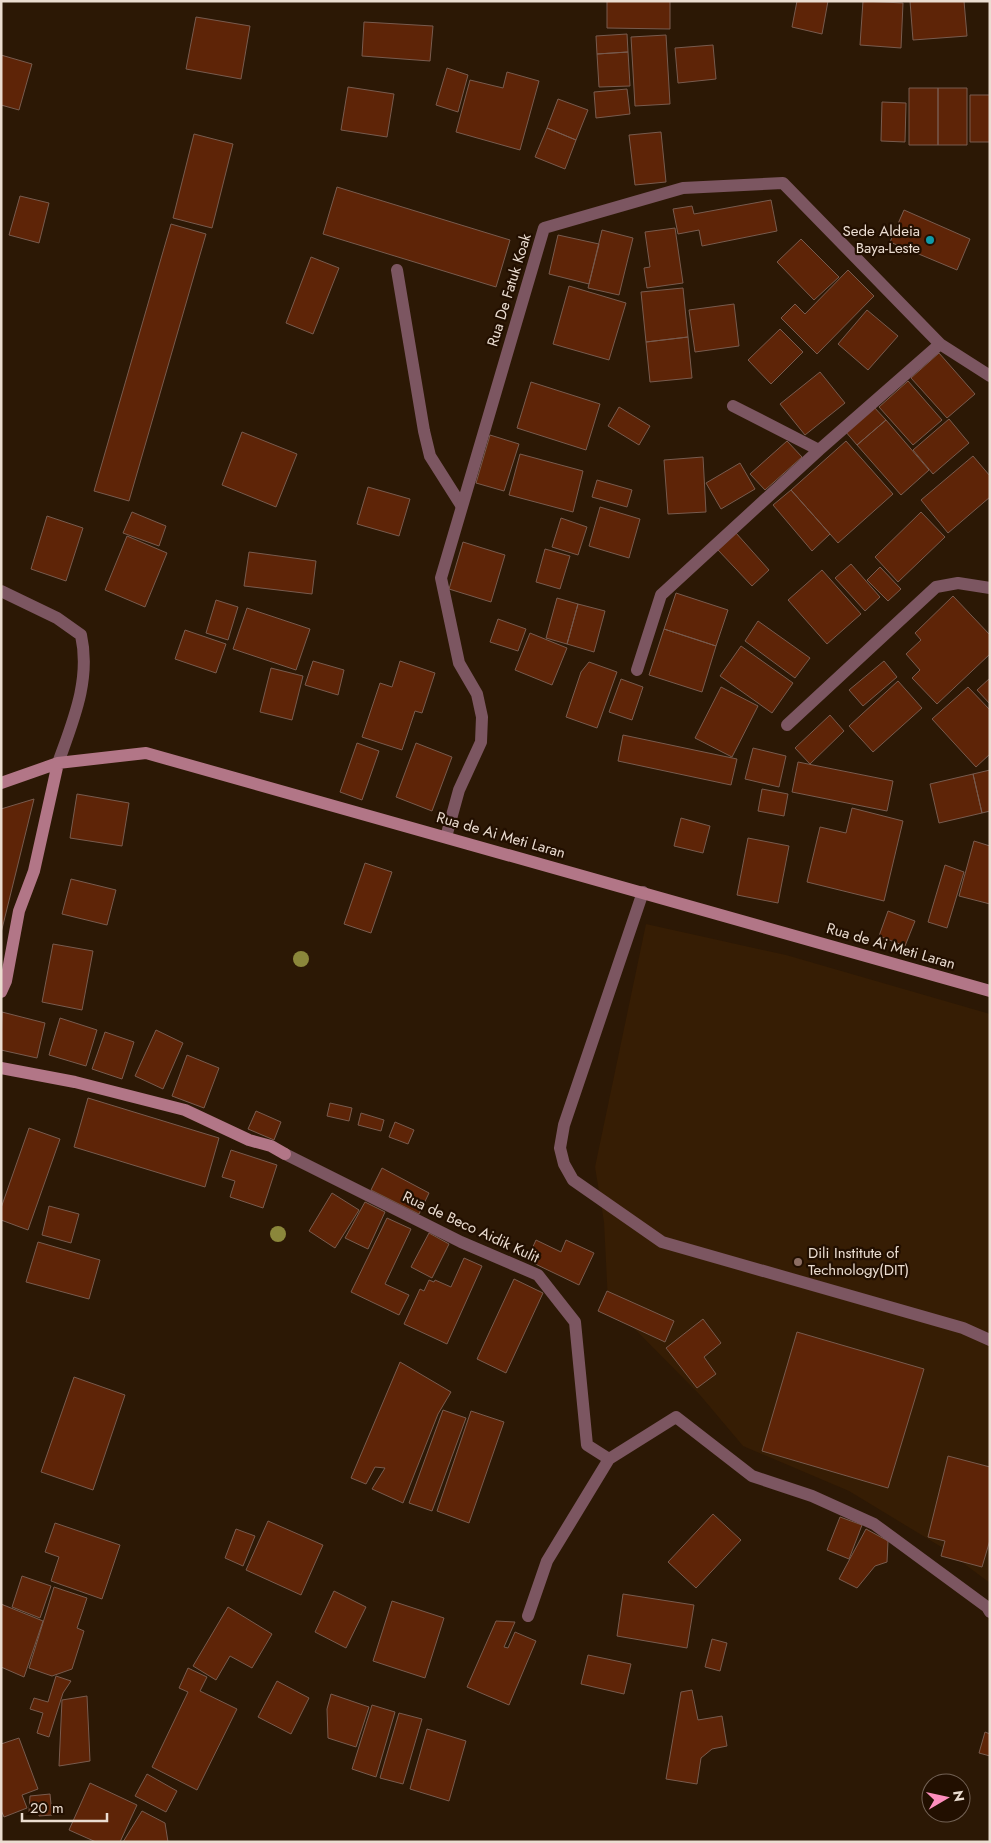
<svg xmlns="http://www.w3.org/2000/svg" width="991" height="1843" font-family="Jost,sans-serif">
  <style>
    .built { fill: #361d04 }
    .building { fill: #5e2407; stroke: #785b4e }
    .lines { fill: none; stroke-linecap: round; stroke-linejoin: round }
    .lane { stroke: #7c5661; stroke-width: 12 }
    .street { stroke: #7c5661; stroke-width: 12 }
    .secondary { stroke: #b27687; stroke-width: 12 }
    .tree { fill: #8b873b }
    .culture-dot { fill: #0f9aa8; stroke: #220f00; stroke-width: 2 }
    .education-dot { fill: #8d6e63; stroke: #220f00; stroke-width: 2 }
    .labels { text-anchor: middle; stroke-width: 4.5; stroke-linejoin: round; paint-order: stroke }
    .poi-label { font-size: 15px; fill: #ebddd1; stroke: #220f00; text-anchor: end }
    .street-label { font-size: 15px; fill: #ebddd1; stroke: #220f00 }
  </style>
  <rect width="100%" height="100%" fill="#2c1805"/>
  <path class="built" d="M646,924L786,955L990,1014V1583L943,1548L849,1491L743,1446L700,1395L608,1302L604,1222L595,1167Z"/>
  <path class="building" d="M607,1H670V29L607,28Z
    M797,1H828L822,34L792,27Z
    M863,1L903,3L901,48L860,45Z
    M910,1H964L967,36L913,40Z
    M196,17L250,26L241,79L186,69Z
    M364,22L433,26L430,61L362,56Z
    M627,34L628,52L597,54L596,36Z
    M666,35L670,104L635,106L631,37Z
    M713,45L716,79L678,83L675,48Z
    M628,52L630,86L599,87L597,54Z
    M1,55L32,64L19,110L1,105Z
    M447,68L468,75L458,112L436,105Z
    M507,72L539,81L520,150L456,132L470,80L503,88Z
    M348,87L394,94L387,137L341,130Z
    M909,88H938V145H909Z
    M938,88H967V145H938Z
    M627,89L630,114L596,118L594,92Z
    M970,95H990V142H970Z
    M558,99L588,110L576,140L547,128Z
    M882,102L906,103L905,142L881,141Z
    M547,128L576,140L565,169L535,157Z
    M661,132L666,182L635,185L629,135Z
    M194,134L233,144L212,228L173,218Z
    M337,187L510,240L496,287L323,234Z
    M20,196L49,203L39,243L9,235Z
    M771,200L777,231L702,246L699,230L678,234L673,209L692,206L694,214Z
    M904,210L970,239L957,270L890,242Z
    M171,224L206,234L129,501L94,491Z
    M675,228L683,283L647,288L644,268L650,267L645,232Z
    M602,230L633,238L619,295L588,288Z
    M558,235L599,244L589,284L549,274Z
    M801,239L839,277L814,300L777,262Z
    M311,257L339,268L313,334L286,323Z
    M848,270L874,296L817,354L781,318L795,304L805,314Z
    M569,286L626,303L609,360L553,344Z
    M683,288L688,337L646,342L641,292Z
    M734,304L739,346L695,352L689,310Z
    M867,310L898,336L868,370L838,344Z
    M780,329L803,352L771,384L748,360Z
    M688,337L692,378L650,382L646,342Z
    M939,353L975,394L947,418L911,378Z
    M820,372L845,403L805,435L780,404Z
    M908,381L942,420L913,445L879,407Z
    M531,382L600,404L586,450L517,428Z
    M873,406L886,420L857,445L845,431Z
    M619,407L650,426L639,445L608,426Z
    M949,419L969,443L933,474L913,450Z
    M886,420L929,470L901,495L857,445Z
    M242,432L297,454L276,507L222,485Z
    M490,435L519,444L504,491L476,483Z
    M787,441L802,457L765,490L750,474Z
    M846,441L893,494L838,543L791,490Z
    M520,454L583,471L573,512L509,495Z
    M973,456L990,476V497L948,533L921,500Z
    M703,457L706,512L668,514L664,460Z
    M740,463L755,489L721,509L706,483Z
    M597,480L632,490L627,507L592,497Z
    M368,487L410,499L399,536L357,524Z
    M791,490L830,534L812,551L773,505Z
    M600,507L640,519L629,558L589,546Z
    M132,512L166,526L159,546L123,533Z
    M921,512L945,537L898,582L875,557Z
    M47,516L83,528L66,581L31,569Z
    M561,518L587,527L578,555L552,547Z
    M736,533L769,570L752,586L718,550Z
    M127,536L167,553L145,607L105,590Z
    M463,542L505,555L491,602L449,589Z
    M545,549L570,556L560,589L536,582Z
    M249,552L316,561L312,594L244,586Z
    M851,564L880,597L865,611L835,578Z
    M880,567L901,589L888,601L867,580Z
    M822,570L861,614L827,644L788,600Z
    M676,593L728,610L716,646L664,629Z
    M953,596L990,635V654L937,704L912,678L920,670L906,654L921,640L915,633Z
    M557,598L578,604L567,644L546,638Z
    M216,600L238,607L228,640L206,633Z
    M578,604L605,611L594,652L567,644Z
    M247,608L310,629L296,670L233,649Z
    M498,619L526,629L518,651L490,642Z
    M758,621L810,658L795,678L745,641Z
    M664,629L716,646L702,692L649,675Z
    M185,630L226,644L216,673L175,659Z
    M530,633L567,648L552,685L515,670Z
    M741,646L793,683L772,713L720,676Z
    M313,661L344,670L338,695L305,685Z
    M400,661L435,673L422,713L415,711L402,750L362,737L380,683L392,687Z
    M884,661L897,677L863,706L849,690Z
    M589,662L617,672L597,728L566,717L581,672Z
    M271,668L303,676L292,720L260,712Z
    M990,678V704L977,690Z
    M621,679L643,687L632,720L609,712Z
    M898,681L922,708L873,752L849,726Z
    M721,687L758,706L732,757L695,738Z
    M968,687L990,710V754L976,767L932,719Z
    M830,715L844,731L810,764L795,748Z
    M623,735L737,759L731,785L618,761Z
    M357,743L379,751L362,800L340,792Z
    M416,743L452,757L432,811L396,797Z
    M753,748L786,756L779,787L745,779Z
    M798,762L893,781L887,811L792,792Z
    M990,770V811L982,813L973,774Z
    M973,774L982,813L939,823L930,784Z
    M762,789L788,794L784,816L758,811Z
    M77,794L129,803L122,846L70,838Z
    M34,799L1,933V809Z
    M852,808L903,821L884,901L807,882L820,827L846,833Z
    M681,818L710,826L703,853L674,846Z
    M748,838L789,846L778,903L737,895Z
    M974,841L990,846V904L959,896Z
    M365,863L392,872L371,933L344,924Z
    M945,865L964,872L947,928L928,922Z
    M71,879L116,890L107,925L62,914Z
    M888,911L915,921L905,946L879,936Z
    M53,944L93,951L82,1010L42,1002Z
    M2,1012L45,1023L37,1058L1,1050Z
    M60,1018L97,1030L86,1066L49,1055Z
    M156,1030L183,1043L163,1089L135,1076Z
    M105,1032L134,1042L122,1079L92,1069Z
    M187,1055L219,1068L204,1108L172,1096Z
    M88,1098L219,1138L205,1187L74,1147Z
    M330,1103L352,1108L349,1121L327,1116Z
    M256,1111L281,1122L274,1140L248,1129Z
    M361,1113L384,1120L381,1131L358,1125Z
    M395,1122L414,1130L408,1144L389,1137Z
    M29,1128L60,1139L28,1230L1,1220V1208Z
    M231,1150L277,1165L263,1208L230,1197L235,1181L222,1177Z
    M382,1168L429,1193L419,1214L371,1190Z
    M332,1193L359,1210L335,1248L309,1231Z
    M365,1202L385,1212L368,1249L345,1238Z
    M49,1206L79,1214L71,1243L42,1235Z
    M387,1218L411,1229L385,1284L409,1295L399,1315L351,1292Z
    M429,1233L449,1244L432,1278L411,1267Z
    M536,1240L561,1252L566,1240L594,1253L579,1285L527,1260Z
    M38,1242L100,1260L89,1299L26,1282Z
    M464,1258L482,1266L447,1344L404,1324L420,1289L424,1291L429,1280L434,1282L435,1280L451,1287Z
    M514,1279L543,1293L506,1373L477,1359Z
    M607,1291L674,1321L665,1342L598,1311Z
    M703,1319L721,1343L704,1357L716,1374L697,1388L666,1348Z
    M797,1332L924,1369L888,1488L762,1451Z
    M400,1362L451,1392L438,1414L403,1503L372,1489L385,1468L375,1467L366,1484L351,1478Z
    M74,1377L125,1395L93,1490L41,1472Z
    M443,1410L466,1418L432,1511L409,1503Z
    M471,1411L504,1422L469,1523L437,1511Z
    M948,1456L990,1467V1540L982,1567L941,1556L945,1541L928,1537Z
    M713,1514L741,1540L696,1588L668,1562Z
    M840,1517L862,1525L849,1559L827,1550Z
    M268,1521L323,1545L301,1595L246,1570Z
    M55,1523L120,1545L102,1599L51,1581L59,1557L45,1552Z
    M236,1529L255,1536L243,1566L225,1558Z
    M866,1529L888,1541L887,1562L875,1566L857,1588L839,1579Z
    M22,1576L51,1586L40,1618L12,1607Z
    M54,1587L87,1598L77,1628L84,1631L72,1669L52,1676L29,1668Z
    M334,1591L366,1607L346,1648L315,1632Z
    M623,1594L694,1605L687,1648L617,1636Z
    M392,1601L444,1618L425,1678L373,1661Z
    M1,1604L43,1621L24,1677L1,1667Z
    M228,1607L272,1634L252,1668L230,1656L216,1680L193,1666Z
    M496,1621L515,1622L504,1647L508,1648L515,1632L536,1641L509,1705L467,1687Z
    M712,1639L727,1643L720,1671L705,1667Z
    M588,1655L631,1664L624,1694L581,1684Z
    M188,1668L207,1677L200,1691L237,1709L197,1790L152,1767L188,1692L179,1688Z
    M56,1676L71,1681L63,1693L49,1737L37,1733L43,1713L30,1709L34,1698L48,1702Z
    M277,1681L309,1698L291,1734L258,1717Z
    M692,1690L698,1720L722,1716L727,1746L712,1749L701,1758L697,1784L666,1779L681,1692Z
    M331,1694L369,1707L356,1747L328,1738L327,1709Z
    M87,1696L90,1761L59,1766L62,1700Z
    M372,1705L395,1712L376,1777L352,1769Z
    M399,1713L422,1719L403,1784L380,1778Z
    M427,1729L466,1741L449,1801L410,1789Z
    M985,1732L990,1734V1756L979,1753Z
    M19,1738L38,1789L22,1795L27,1808L4,1817L1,1810V1744Z
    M147,1774L177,1791L166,1812L135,1796Z
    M90,1783L137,1805L120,1842H96L69,1830Z
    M50,1794L52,1815L39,1816V1811L29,1812L30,1796Z
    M142,1811L165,1823L168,1842H123Z"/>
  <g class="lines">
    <path class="lane" d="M397,270L424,431L430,456L461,505
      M643,892L564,1125L560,1148L564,1164L573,1180L662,1242L963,1328L990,1340"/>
    <path class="street" d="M733,406L819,450
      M1,591L57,618L81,635C91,680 73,721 58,763
      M637,670L661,595L819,450L940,344
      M787,725L936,587L958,583L990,588
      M446,837L459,790L481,742L482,717L477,694L459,663L441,578L544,228L683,188L783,183L940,344L990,376
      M285,1154L461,1242L538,1275L575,1322L587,1445L609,1459
      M528,1616L547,1561L609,1459L676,1417L752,1476L812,1496L874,1524L987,1607L990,1612"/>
    <path class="secondary" d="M1,783L58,763L146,753L990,991
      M1,992L6,981L19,911L34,871L58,763
      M1,1068L75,1082L185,1110L249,1140L271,1146L285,1154"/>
  </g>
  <g class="tree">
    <circle cx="301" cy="959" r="8"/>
    <circle cx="278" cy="1234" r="8"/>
  </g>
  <circle class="culture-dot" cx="930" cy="240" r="5"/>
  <circle class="education-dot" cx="798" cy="1262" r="5"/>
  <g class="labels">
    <g class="poi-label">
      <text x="920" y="236">Sede Aldeia<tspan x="920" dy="17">Baya-Leste</tspan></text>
      <text x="808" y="1258" text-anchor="start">Dili Institute of<tspan x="808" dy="17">Technology(DIT)</tspan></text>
    </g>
    <g class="street-label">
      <text transform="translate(509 290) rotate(-73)" y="5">Rua De Fatuk Koak</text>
      <text transform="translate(501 835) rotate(16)" y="5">Rua de Ai Meti Laran</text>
      <text transform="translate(891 946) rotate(16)" y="5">Rua de Ai Meti Laran</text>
      <text transform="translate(471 1227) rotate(25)" y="5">Rua de Beco Aidik Kulit</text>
    </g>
  </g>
  <rect width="991" height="1843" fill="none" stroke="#ebddd1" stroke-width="5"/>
  <g transform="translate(946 1798) rotate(81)"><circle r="24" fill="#220f00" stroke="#726154"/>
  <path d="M0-4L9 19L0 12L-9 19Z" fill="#fe8ebd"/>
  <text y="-8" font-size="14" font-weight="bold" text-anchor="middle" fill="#ebddd1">N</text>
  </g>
  <path d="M22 1813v8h85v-8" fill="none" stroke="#ebddd1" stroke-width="2.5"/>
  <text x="30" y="1813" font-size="15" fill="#ebddd1" stroke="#220f00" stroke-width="4" paint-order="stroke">20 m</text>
</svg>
